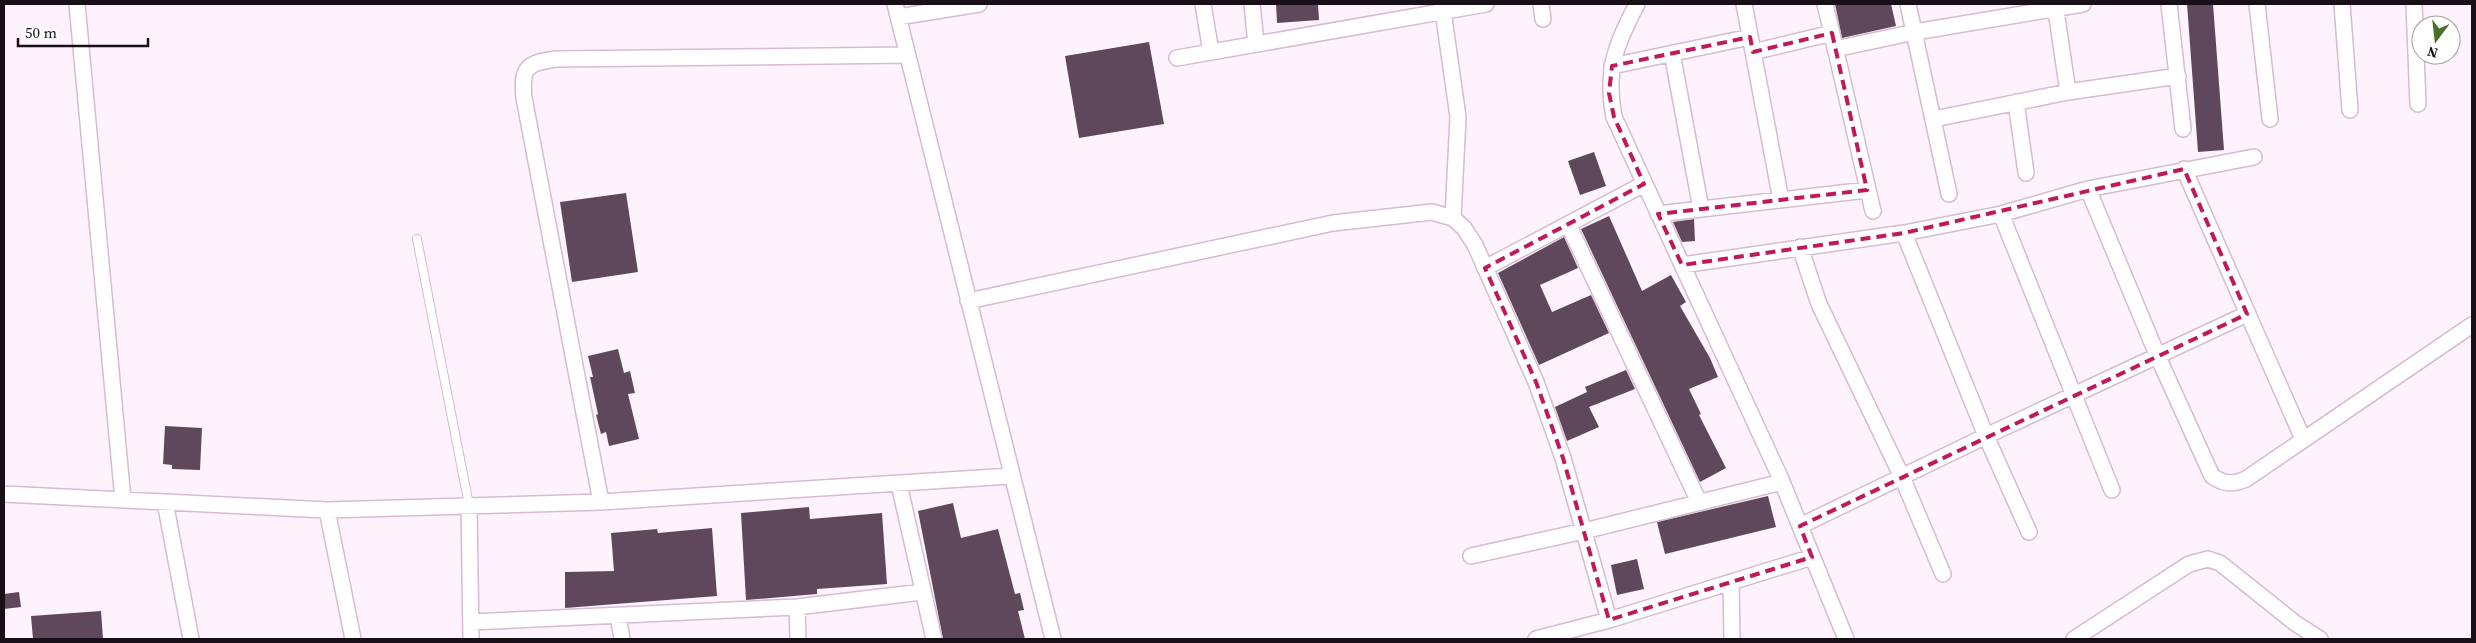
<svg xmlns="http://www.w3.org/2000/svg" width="2476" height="643" font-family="'Source Serif 4',serif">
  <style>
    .building { fill: #5f485c }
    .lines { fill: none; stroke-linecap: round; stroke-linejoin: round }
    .lane-casing { stroke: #d6bbd2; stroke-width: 10 }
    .street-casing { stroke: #d6bbd2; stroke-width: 18 }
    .lane { stroke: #fff; stroke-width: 8 }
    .street { stroke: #fff; stroke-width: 15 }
    .marked { fill: none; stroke: #c2185b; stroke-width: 4; stroke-dasharray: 10 6; stroke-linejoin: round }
  </style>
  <rect width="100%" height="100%" fill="#fef3fc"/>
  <path class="building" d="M1276,4H1318L1319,20L1277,23Z
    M1835,4H1891L1896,26L1842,38Z
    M2187,4H2213L2224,150L2198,152Z
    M1149,42L1164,124L1079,138L1065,56Z
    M1594,152L1606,186L1580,195L1568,161Z
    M626,193L638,272L572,282L560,202Z
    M1609,216L1642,291L1671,275L1686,302L1680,306L1710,358L1718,377L1689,389L1701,414L1699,415L1726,468L1700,482L1581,229Z
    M1694,219L1695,241L1682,242L1673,222Z
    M1564,237L1578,268L1540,285L1552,312L1591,295L1609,333L1539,365L1498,273Z
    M618,349L624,373L630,371L635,393L628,394L639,439L609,446L606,432L601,434L596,415L598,414L590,377H593L588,356Z
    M1626,370L1635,389L1589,407L1599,427L1567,441L1555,407L1587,392L1585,387Z
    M165,426L202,428L200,470L172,469V465L163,464Z
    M1768,496L1776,527L1665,554L1657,522Z
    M953,503L961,538L998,529L1015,594L1020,593L1024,610L1018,611L1025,639H943L918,511Z
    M809,507L810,519L882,513L887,584L817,589V594L746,600L741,513Z
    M712,528L717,596L565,608V572L614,571L611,533L657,529L658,533Z
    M1637,559L1644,589L1617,595L1611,565Z
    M19,592L21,607L4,609V594Z
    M101,611L103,639H33L31,616Z"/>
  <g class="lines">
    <g class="lane-casing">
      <path id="lane" d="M417,239L469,505"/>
    </g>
    <g class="street-casing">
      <path id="street" d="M77,4L123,500
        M895,4L1053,639
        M1203,4L1211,52
        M1252,4L1256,44
        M1442,4L1458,117L1453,218
        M1541,4L1543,19
        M1637,4C1616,44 1605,70 1614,117L1780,477L1846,639
        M1744,4L1781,200
        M1825,4L1873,211
        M1908,4L1949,194
        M2055,4L2068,92
        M2169,4L2183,129
        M2257,4L2270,119
        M2342,4L2350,110
        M2414,4L2418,104
        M898,17L979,4
        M1835,49L1915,32L2083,4
        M1753,52L1832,33
        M1672,53L1701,209
        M1177,58L1486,4
        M1612,66L1750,37
        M2016,102L2026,173
        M1934,119L2068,92L2178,76
        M2184,169L2303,439
        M2088,189L2158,357L2212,476C2224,484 2232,485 2246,479L2472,325
        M1658,214L1867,190
        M2001,214L2112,490
        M1568,224L1699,502
        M1904,233L1986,436L2029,532
        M1800,247L1819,304L1902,477L1943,574
        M1682,265L1904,233L2001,214L2088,189L2254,157
        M1485,268L1644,184
        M968,301L1333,223L1432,212L1453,218L1464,228L1475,245L1536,382L1563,458L1609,620
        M899,484L934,639
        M4,494L327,510L601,502L1011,476
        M165,502L191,639
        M601,502L524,98C521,67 527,63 556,59L907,55
        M469,505L471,639
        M327,510L353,639
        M1800,526L1986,436L2247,314
        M1471,556L1584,531L1782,482
        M1731,582L1732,639
        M797,607L798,639
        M618,616L622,639
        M471,622L797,607L922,592
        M1536,639L1609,620L1812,557
        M2074,639L2189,564L2208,559L2220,563L2295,623L2320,639"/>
    </g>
    <use href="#lane" class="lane"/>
    <use href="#street" class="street"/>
  </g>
  <path class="marked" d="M1832,33L1867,190L1658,214L1682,265L1904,233L2184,169L2247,314L1800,526L1812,557L1609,620L1563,458L1536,382L1485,268L1644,184L1614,117L1609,93L1612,66L1750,37L1753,52Z"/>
  <rect width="2476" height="643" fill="none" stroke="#190f18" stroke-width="10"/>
  <g transform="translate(2436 40) rotate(195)"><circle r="24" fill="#ffffff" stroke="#a39fa3"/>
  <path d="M0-4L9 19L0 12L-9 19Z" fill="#4a6f29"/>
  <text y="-8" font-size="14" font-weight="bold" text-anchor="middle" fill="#190f18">N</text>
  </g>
  <path d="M18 38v8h130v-8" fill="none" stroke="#190f18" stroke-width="2.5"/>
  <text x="25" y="38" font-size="15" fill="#190f18" stroke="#ffffff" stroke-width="4" paint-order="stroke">50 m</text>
</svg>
